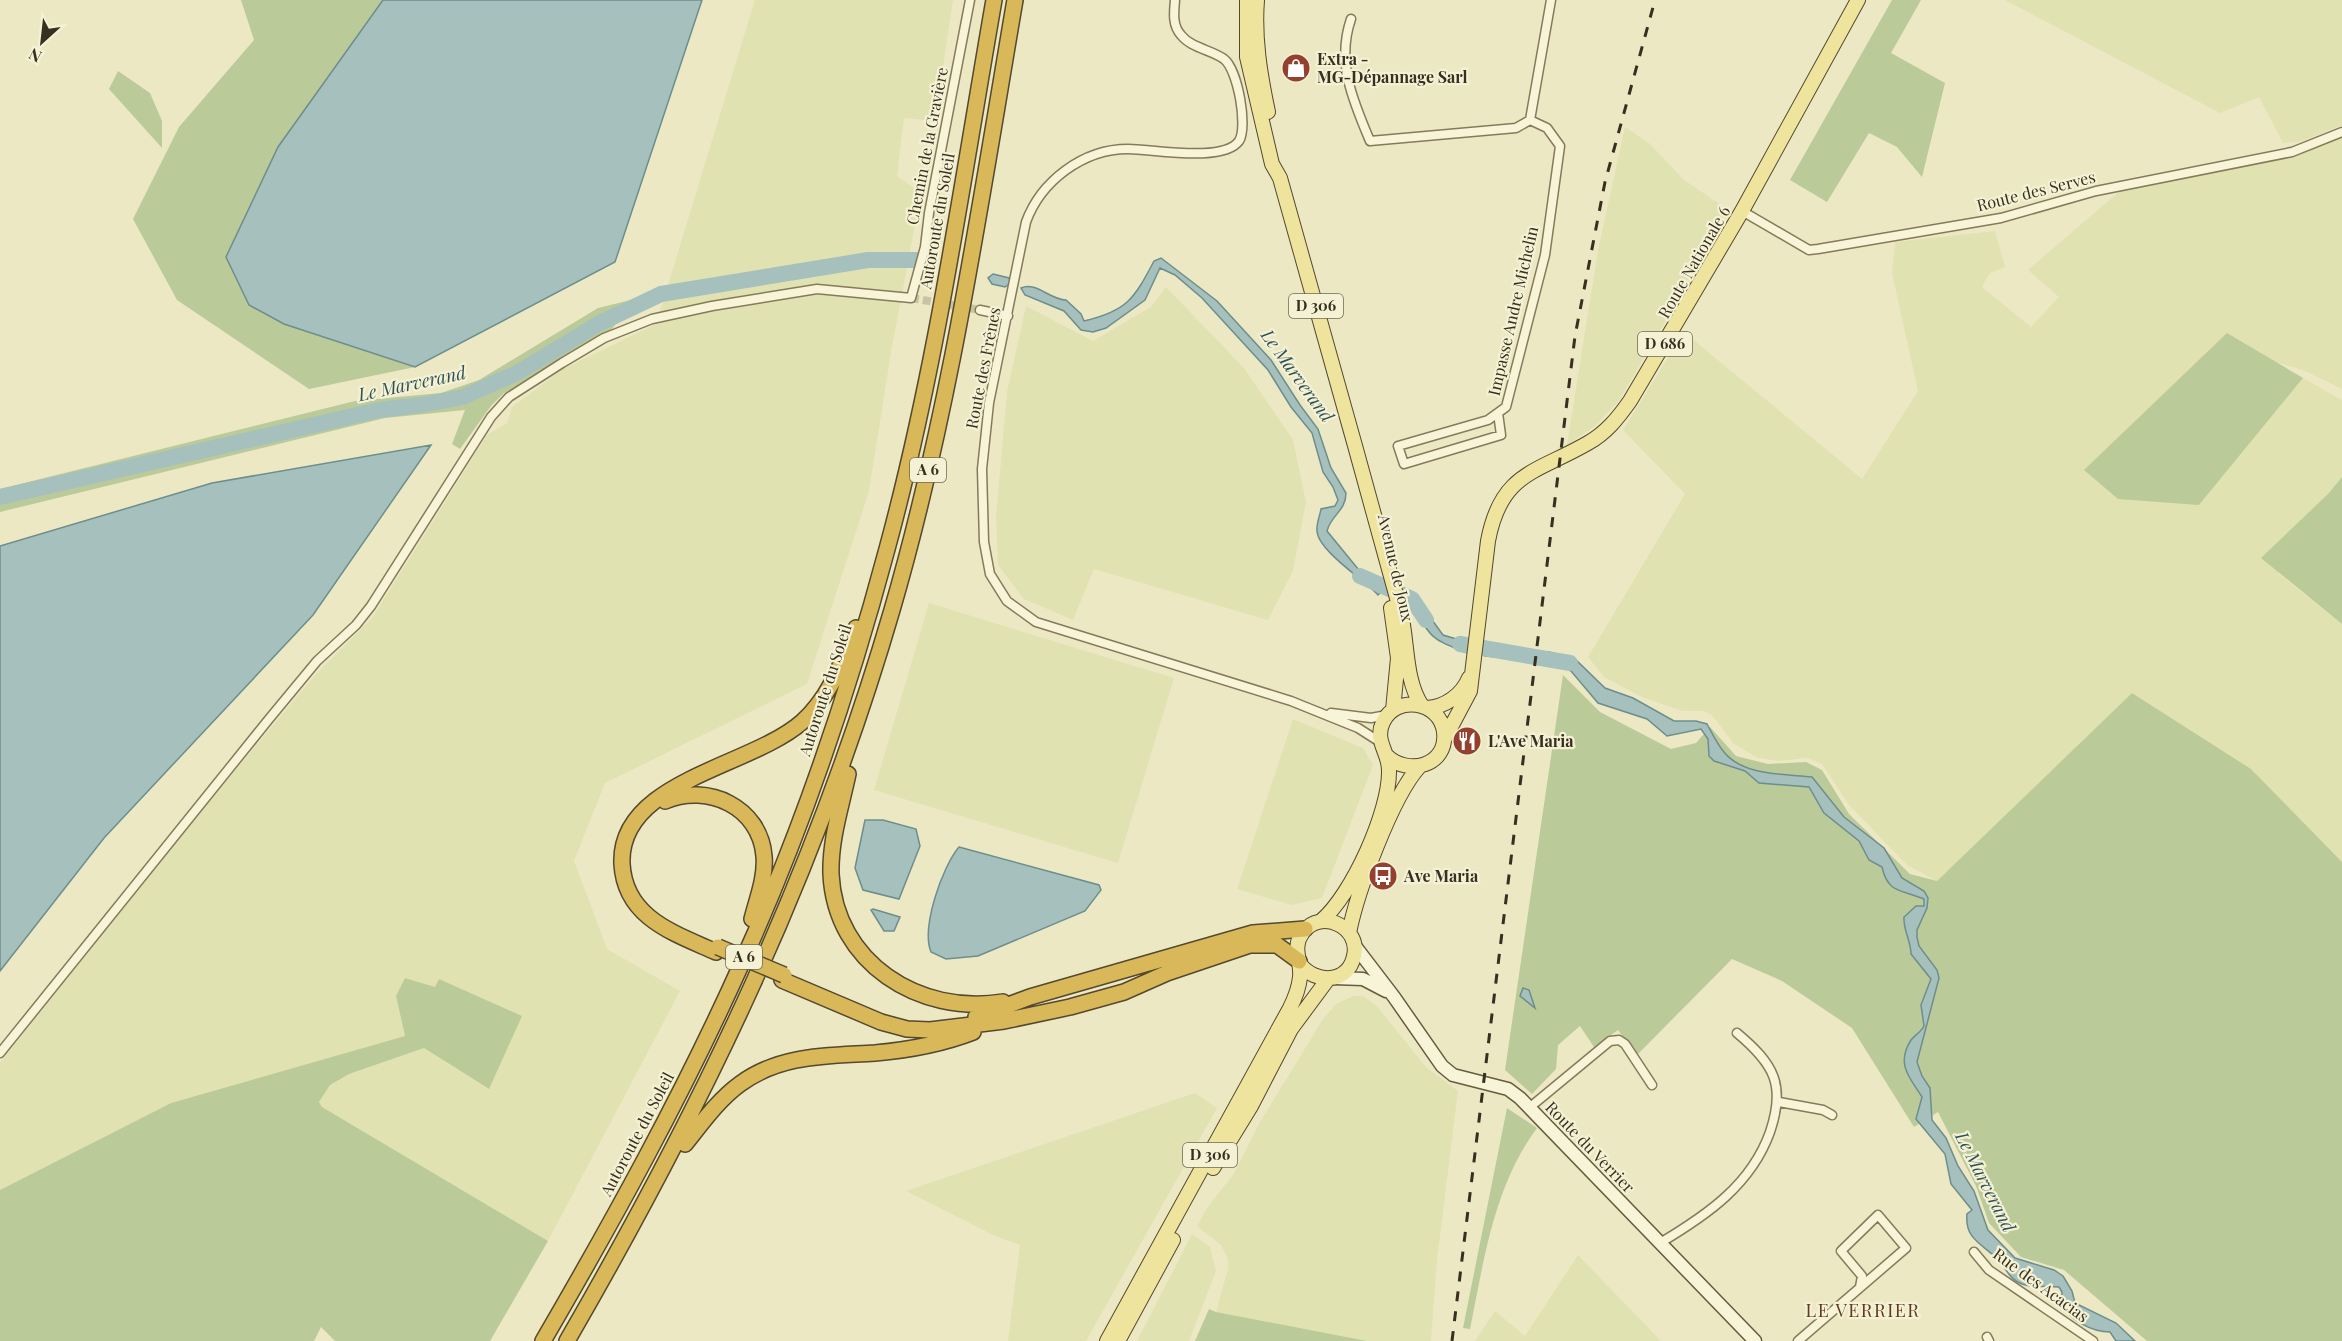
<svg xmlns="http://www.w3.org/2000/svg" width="2342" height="1341" font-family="'Playfair Display',serif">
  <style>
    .farmland { fill: #e0e2b2 }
    .green { fill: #bbca99 }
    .water { fill: #a6c0bd; stroke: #6d8e8c; stroke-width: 1.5 }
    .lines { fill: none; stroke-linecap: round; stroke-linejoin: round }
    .river { stroke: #a6c0bd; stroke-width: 16 }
    .street-tunnel { stroke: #c8c3a3; stroke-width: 8; stroke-dasharray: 8 4; stroke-linecap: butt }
    .street-casing { stroke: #867a5b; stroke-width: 11 }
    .secondary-casing { stroke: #685b3f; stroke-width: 15 }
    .primary-casing { stroke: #54482f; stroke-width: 16 }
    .highway-casing { stroke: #54482f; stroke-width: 18 }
    .street { stroke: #f7f4d7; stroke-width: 8 }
    .secondary { stroke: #f7f4d7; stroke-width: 12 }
    .primary { stroke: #eee49e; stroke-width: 14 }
    .highway { stroke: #d8b859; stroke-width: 15 }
    .rail { stroke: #372f1f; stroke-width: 3; stroke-dasharray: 10 10; stroke-linecap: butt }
    .highway-bridge-casing { stroke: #54482f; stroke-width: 18; stroke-linecap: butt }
    .highway-bridge { stroke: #d8b859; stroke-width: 15 }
    .labels { text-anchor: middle; stroke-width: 4.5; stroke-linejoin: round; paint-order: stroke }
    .shield { fill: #f4f1d4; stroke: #706955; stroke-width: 1.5 }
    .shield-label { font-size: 15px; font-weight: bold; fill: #372f1f }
    .poi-label { font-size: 16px; font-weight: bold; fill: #372f1f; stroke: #f4f1d4; text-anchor: start }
    .street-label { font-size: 16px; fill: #372f1f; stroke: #f4f1d4 }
    .water-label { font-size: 18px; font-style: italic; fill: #2f5156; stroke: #f4f1d4 }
    .neighbourhood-label { font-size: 18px; letter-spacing: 1.5px; fill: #623a20; stroke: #f4f1d4 }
  </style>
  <rect width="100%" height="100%" fill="#ece8c4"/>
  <path class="farmland" d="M755,0H953L935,121L904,118L897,176L921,193L891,352L869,491L807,684L605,783L574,861L607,949L680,991L548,1241L322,1107L319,1102L330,1085L349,1074L424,1048L488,1089L435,987L405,978L396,996L405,1036L171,1103L0,1190V1063L187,828L316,674L372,618L487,435L507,423L512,407L563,369L656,324Z
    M2005,0H2342V125L2302,141L2283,143L2259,97L2220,113Z
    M1625,127L1650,144L1684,180L1730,211L1618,402L1595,426L1567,445L1598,250Z
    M2342,136V389L2303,370L2275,362L2227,333L2199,505L2303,378L2342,400V477L2328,494L2278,573L2342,624V862L2251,769L2132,693L1937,881L1907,865L1850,806L1822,764L1807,758L1779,761L1758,758L1734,744L1712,715L1704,711H1682L1642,697L1604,677L1588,657L1685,494L1623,430L1684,332L1862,479L1918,391L1892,273L1895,242L1995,231L2005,267L1990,273L1982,287L2031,327L2059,297L2028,270L2120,191L2297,155Z
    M1166,287L1244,368L1293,440L1306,502L1293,571L1268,620L1094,569L1073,620L1024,599L998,565L996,517L1007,392L1026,306L1093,341L1151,307Z
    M929,603L1174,678L1118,863L874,790Z
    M1293,719L1363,748L1373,765L1322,898L1291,905L1237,889Z
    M1353,996H1363L1376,1005L1426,1067L1458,1091L1437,1260L1431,1341H1367L1216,1312L1228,1269V1259L1221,1245L1197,1226L1207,1208L1233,1175L1260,1122L1323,1019L1336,1004Z
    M1195,1093L1217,1108L1086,1341H1008L1020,1245L995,1236L906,1191Z
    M1192,1234L1210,1247L1216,1271L1189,1341H1137Z
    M1578,1255L1661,1341H1475L1495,1311L1525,1336Z"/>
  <path class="green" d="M241,0H383L278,147L226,257L249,305L284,324L415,367L309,389L177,300L133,219L179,127L254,40Z
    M1892,0H1921L1891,53L1945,83L1922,177L1897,147L1869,133L1827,202L1790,180Z
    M118,71L150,93L162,121V148L109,89Z
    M635,299L612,329L504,393L491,406L460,449L452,444L465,410L385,418L0,512V489L355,401L441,393L479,380L598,308Z
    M2227,333L2303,378L2199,505L2118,499L2084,470Z
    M2342,477V624L2261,558L2328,494Z
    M1563,675L1600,712L1671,749L1696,743L1710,727L1736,756L1768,764L1806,762L1822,770L1849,814L1910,874L1937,881L2132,693L2251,769L2342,862V1341H2147L2064,1270L2021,1257L1989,1223L1976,1186L1938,1112L1914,1127L1852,1028L1782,981L1732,959L1637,1055L1618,1030L1594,1047L1580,1026L1558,1045L1556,1069L1532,1094L1505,1070Z
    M405,978L435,987L439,979L522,1016L489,1089L424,1048L349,1074L330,1085L319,1102L322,1107L548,1241L490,1341H335L321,1327L314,1341H0V1190L171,1103L405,1036L396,996Z
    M1507,1108L1537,1128C1494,1186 1484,1260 1470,1329L1463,1328Z
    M1209,1309L1216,1312L1367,1341H1195Z"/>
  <path class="water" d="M383,0H702L615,262L415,367L284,324L249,305L226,257L278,147Z
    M1161,258L1217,301L1271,360L1300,405L1318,429L1331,468L1346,493C1346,511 1331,515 1327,531L1363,575L1377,577L1380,593L1378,595C1366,581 1318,551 1317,531C1316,525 1320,515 1321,509L1335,506L1338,500L1333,487L1323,472L1312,433L1291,407L1268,370L1202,298L1175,275L1160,268L1145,300L1106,328L1093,332L1081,330L1064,311L1025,295L1021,288C1036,281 1050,300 1066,300L1081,314L1084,321C1127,311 1134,299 1154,261Z
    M993,274L1009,278L1011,283L1005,287L992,284L988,278Z
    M431,445L313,615L104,838L0,971V546L212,483Z
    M1415,602L1422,606L1443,635L1470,643L1467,653C1433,639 1433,641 1413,608Z
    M1486,644L1517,649L1516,658L1485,656Z
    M1549,652L1575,659L1605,688L1633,698L1674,721H1696L1707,724C1712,733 1717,744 1724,752C1743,776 1784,774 1812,777L1844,817L1884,848L1902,878L1924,891L1928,898L1927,908L1917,930V937L1919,946L1937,970L1939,978L1917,1062L1922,1076L1930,1088L1932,1120L1946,1138L1958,1166L1974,1191L1988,1230L2015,1258L2054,1270L2063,1276L2072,1291L2075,1303L2116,1323L2135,1341H2116L2110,1332C2092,1332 2069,1320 2061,1303L2062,1292L2059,1287C2046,1285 2035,1289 2022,1284C2009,1279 2008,1271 2000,1262C1986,1245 1964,1241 1967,1214L1972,1210L1951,1184L1945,1154L1916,1119L1922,1097C1911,1079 1895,1065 1911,1040C1915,1035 1921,1032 1924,1026L1921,1005L1931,979L1911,954C1911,941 1903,930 1904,917L1916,906H1924V899C1901,889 1888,894 1882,867L1869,860L1859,841L1824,813L1809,787L1759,783L1745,771L1714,761L1709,756L1708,739L1701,729L1667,736L1647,719L1598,703L1571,671L1560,664L1548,662Z
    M865,820H883L916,829L920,846L899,899L863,890L855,868Z
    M959,847L1099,885L1101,890L1085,911L978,956L946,959L931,952C921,928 942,867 959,847Z
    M873,909L900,917L894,931H884L871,910Z
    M1523,988L1529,990L1535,1008L1520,996Z"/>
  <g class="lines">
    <path class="river" d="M0,497L379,410L421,405L463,397L517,373L600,323L661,294L868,260H923
      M1360,576L1412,599L1426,620
      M1460,644L1570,663"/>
    <path class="street-tunnel" d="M911,298L980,310"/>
    <g class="street-casing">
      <path id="street" d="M1175,0C1174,12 1172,25 1181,35C1191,48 1212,50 1224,59C1238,70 1248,127 1239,141C1223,163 1153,149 1128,149C1083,149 1041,181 1026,222L989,403L982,469L984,542L990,574L1007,601L1036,622L1291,701L1358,728L1380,742
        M1351,19C1336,62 1353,101 1370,141L1516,128L1530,120
        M1530,120L1551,0
        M1742,211L1809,250L1818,249L2001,218L2096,191L2292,152L2342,132
        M980,310L1008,316
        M1498,413L1501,435L1404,464L1398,446L1488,420L1506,407L1545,255L1560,146L1547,128L1530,120
        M1331,713L1371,718L1387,715
        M0,1053L269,719L317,661L356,625L371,606L491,417L509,397L562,363L604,338L652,319L712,306L817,289L911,298L925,247L929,213L970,0
        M1779,1102L1823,1110L1832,1115
        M1529,1108L1610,1041L1619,1040L1625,1044L1652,1085
        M1660,1243C1707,1215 1751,1185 1770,1132C1786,1085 1774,1064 1737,1033
        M1974,1252L1989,1270L2093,1341
        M1987,1337L1989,1341
        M1798,1341L1906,1248L1878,1215L1841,1251L1862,1276L1860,1287"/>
    </g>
    <g class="secondary-casing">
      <path id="secondary" d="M1355,946L1394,997L1442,1066L1453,1075L1508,1089L1520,1098L1755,1341
        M1334,978L1363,979L1386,991"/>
    </g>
    <g class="primary-casing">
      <path id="primary" d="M1247,0V57L1272,164L1280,178C1320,322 1361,465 1400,609C1408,640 1404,679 1422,706
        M1257,0C1254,38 1260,74 1268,112
        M1391,608L1398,658L1393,710
        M1427,708C1445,707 1462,695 1469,678
        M1444,740L1470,691L1488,541C1501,472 1536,473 1588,443C1606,433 1618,418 1630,401L1742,211L1858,0
        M1321,921C1352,895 1390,811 1389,770C1389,752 1374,741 1383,722C1396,694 1440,701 1444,732C1448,766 1408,776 1387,756
        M1349,933C1357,892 1392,797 1419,767
        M1213,1168L1251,1106L1291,1029L1328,979
        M1107,1341L1290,1008C1295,998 1299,988 1300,977C1302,961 1291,948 1303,932C1321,908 1361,927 1354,956C1348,984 1315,984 1300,964
        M1118,1341L1173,1240"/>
    </g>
    <g class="highway-casing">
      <path id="highway" d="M848,774C841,807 830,840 831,874C835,963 920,1016 1003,1002
        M665,801C708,783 760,807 764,856C766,877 757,899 752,919
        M716,952C674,933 625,918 622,864C618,781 751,767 802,722C830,697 842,662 856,628
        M782,980L881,1022L907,1029L930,1030L1004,1021L1070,1007L1124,992L1167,973L1250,945H1277L1299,961
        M976,1017L1030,997L1253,933L1305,929
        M685,1144C702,1123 718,1100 740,1084C781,1054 828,1056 875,1053C909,1050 942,1044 973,1032
        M543,1341C614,1219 682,1096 740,967C801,833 849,691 887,549C936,369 962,183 994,0
        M567,1341C704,1104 815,874 892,610C950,411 980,204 1015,0"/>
    </g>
    <use href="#street" class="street"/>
    <use href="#secondary" class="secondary"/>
    <use href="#primary" class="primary"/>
    <use href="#highway" class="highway"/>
    <path class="rail" d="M1452,1341L1575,336L1605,182L1655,0"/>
    <g class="highway-bridge-casing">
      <path id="highway-bridge" d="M718,947L784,975"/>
    </g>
    <use href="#highway-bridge" class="highway-bridge"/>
  </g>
  <defs>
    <g id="shop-disc" transform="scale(1.5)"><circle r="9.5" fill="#93402e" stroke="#f4f1d4"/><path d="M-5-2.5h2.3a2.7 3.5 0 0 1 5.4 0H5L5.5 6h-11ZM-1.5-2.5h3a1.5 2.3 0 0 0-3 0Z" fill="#fff"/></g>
    <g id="restaurant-disc" transform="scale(1.5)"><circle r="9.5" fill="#93402e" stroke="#f4f1d4"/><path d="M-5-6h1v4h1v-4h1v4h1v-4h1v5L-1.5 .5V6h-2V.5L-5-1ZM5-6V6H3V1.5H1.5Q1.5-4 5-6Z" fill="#fff"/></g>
    <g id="bus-disc" transform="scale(1.5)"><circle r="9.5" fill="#93402e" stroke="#f4f1d4"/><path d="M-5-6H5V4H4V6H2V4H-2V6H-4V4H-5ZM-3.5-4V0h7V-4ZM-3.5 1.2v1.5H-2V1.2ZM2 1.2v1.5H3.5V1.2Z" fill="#fff"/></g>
  </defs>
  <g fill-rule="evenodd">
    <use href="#shop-disc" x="1296" y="68"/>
    <use href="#restaurant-disc" x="1467" y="741"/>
    <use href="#bus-disc" x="1383" y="876"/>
  </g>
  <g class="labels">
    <g class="shield">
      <rect x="1289" y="294" width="54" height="24" rx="4.5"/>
      <rect x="1638" y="332" width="54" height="24" rx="4.5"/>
      <rect x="910" y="458" width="36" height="24" rx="4.5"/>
      <rect x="726" y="945" width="36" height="24" rx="4.5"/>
      <rect x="1183" y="1143" width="54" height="24" rx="4.5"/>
    </g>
    <g class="shield-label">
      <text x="1316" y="311">D 306</text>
      <text x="1665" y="349">D 686</text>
      <text x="928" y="475">A 6</text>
      <text x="744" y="962">A 6</text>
      <text x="1210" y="1160">D 306</text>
    </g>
    <g class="poi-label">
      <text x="1317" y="65">Extra -<tspan x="1317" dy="18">MG-Dépannage Sarl</tspan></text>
      <text x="1488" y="747">L'Ave Maria</text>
      <text x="1404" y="882">Ave Maria</text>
    </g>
    <g class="street-label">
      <text transform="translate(927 146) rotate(-79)" y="6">Chemin de la Gravière</text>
      <text transform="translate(2036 191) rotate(-14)" y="6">Route des Serves</text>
      <text transform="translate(937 221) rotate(-80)" y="6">Autoroute du Soleil</text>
      <text transform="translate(1694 262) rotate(-60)" y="6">Route Nationale 6</text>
      <text transform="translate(1513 311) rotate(-77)" y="6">Impasse Andre Michelin</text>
      <text transform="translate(983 368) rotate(-79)" y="6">Route des Frênes</text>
      <text transform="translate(1396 568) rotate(77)" y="6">Avenue de Joux</text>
      <text transform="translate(825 690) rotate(-72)" y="6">Autoroute du Soleil</text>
      <text transform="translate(637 1134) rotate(-62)" y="6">Autoroute du Soleil</text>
      <text transform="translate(1590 1147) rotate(46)" y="6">Route du Verrier</text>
      <text transform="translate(2041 1285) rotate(36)" y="6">Rue des Acacias</text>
    </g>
    <g class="water-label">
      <text transform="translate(1297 376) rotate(54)" y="6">Le Marverand</text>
      <text transform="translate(412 384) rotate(-12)" y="6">Le Marverand</text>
      <text transform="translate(1985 1182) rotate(63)" y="6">Le Marverand</text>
    </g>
    <g class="neighbourhood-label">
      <text x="1863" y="1317">LE VERRIER</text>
    </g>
  </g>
  <g transform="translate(42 42) rotate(207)" stroke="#f4f1d4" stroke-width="4.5" paint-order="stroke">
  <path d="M0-4.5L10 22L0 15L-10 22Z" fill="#372f1f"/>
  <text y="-9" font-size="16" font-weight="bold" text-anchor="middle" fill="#372f1f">N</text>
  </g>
</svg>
